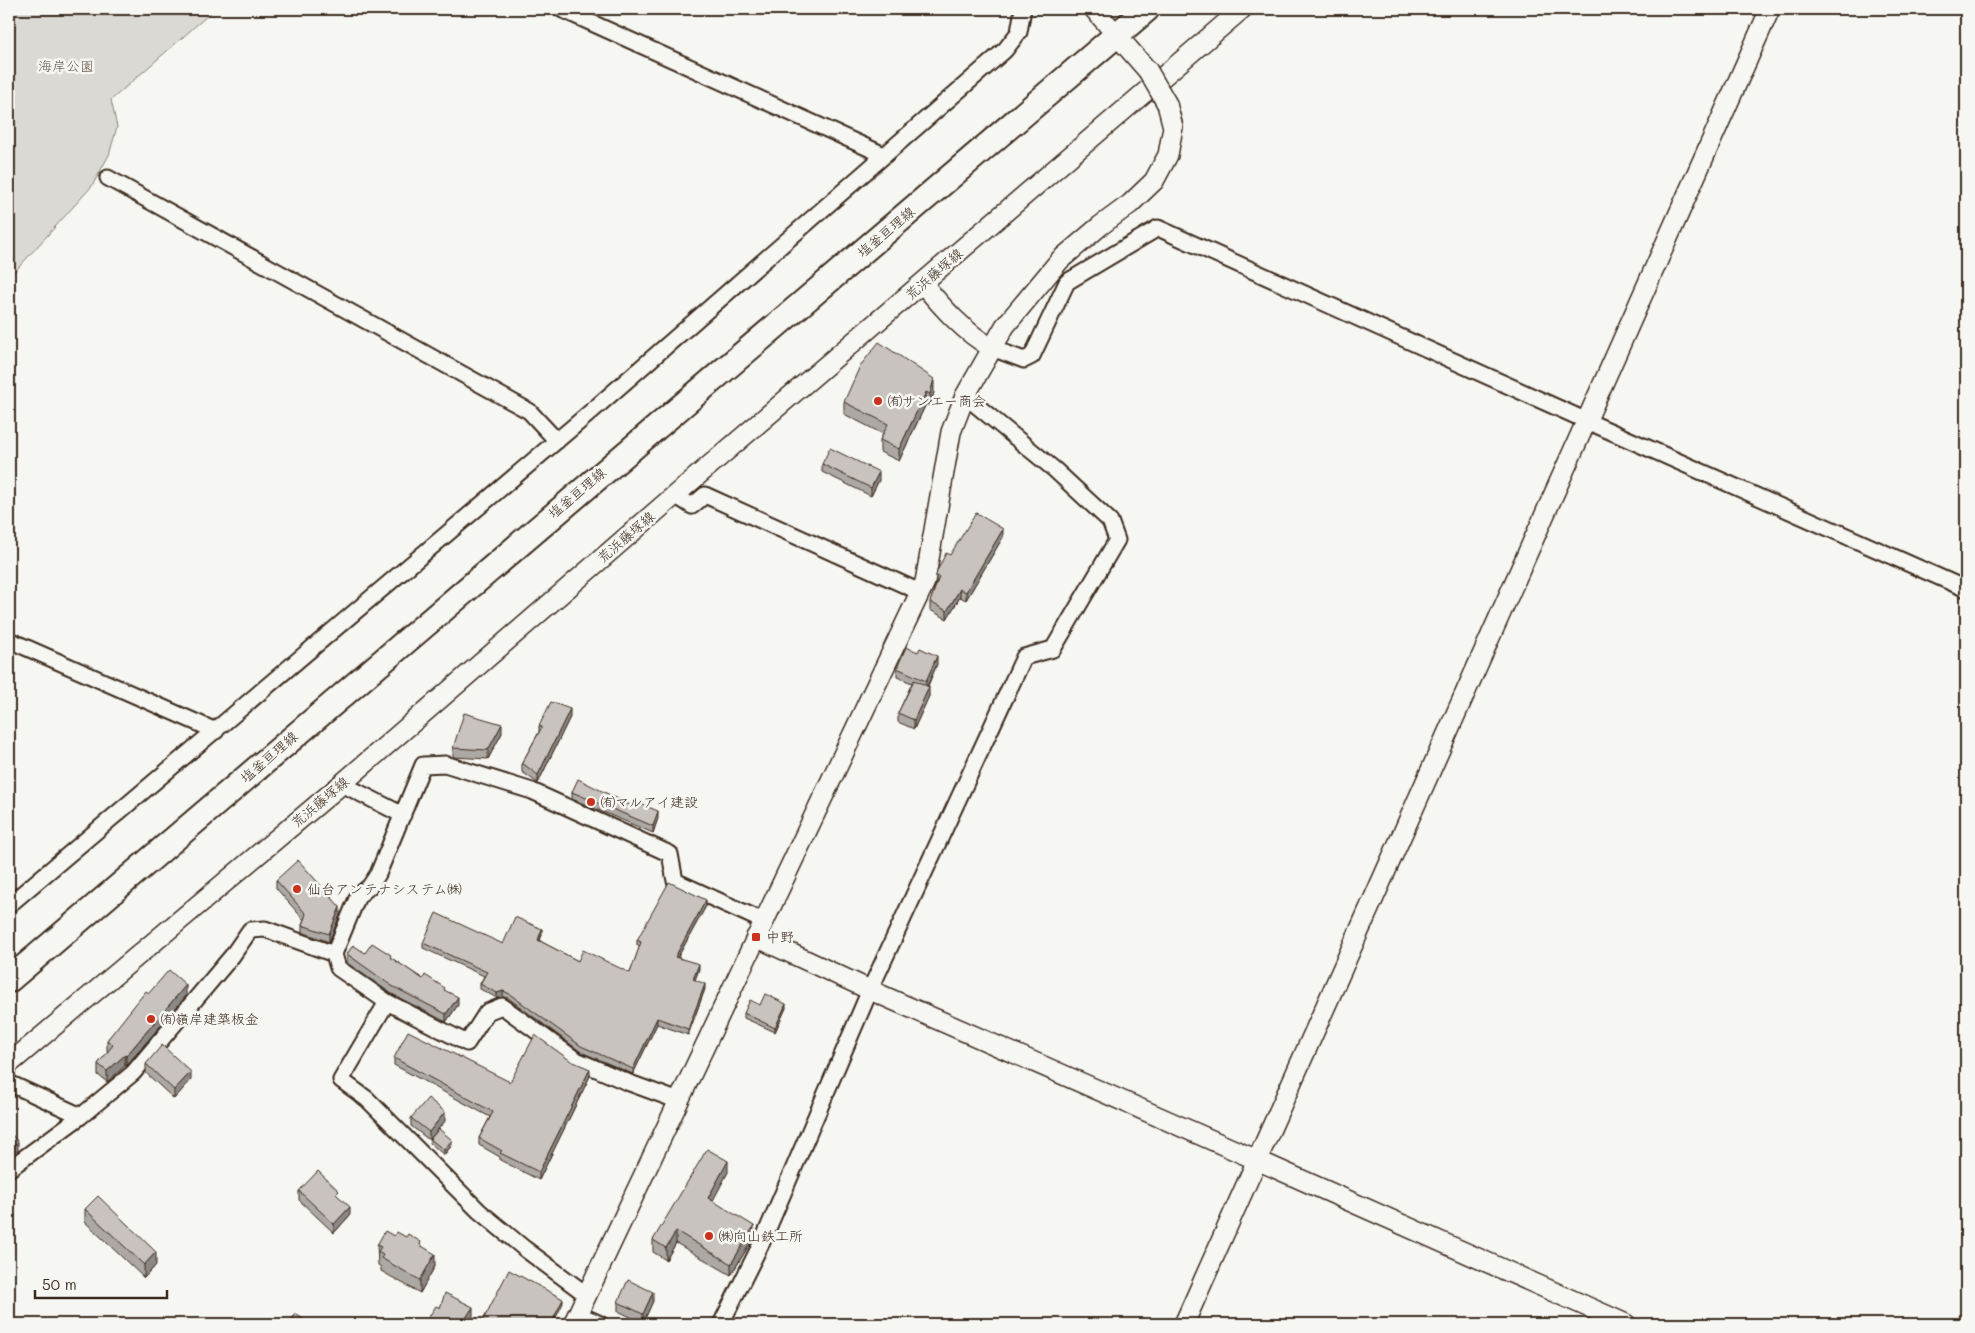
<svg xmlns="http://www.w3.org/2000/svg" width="1975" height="1333" font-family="Mali,'Klee One',sans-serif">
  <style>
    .green { fill: #dad9d3; stroke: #8a8278 }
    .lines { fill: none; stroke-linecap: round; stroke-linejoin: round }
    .minor-casing { stroke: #3b2a1e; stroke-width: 19 }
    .tertiary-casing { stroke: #3b2a1e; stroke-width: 22 }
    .primary-casing { stroke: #3b2a1e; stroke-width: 28 }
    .minor { stroke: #f6f6f2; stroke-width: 15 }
    .tertiary { stroke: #f6f6f2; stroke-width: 19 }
    .primary { stroke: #f6f6f2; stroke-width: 24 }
    .tertiary-bridge-casing { stroke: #3b2a1e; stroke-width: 22; stroke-linecap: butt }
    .tertiary-bridge { stroke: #f6f6f2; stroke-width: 19 }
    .wall { fill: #aca8a3; stroke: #3b2a1e }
    .shaded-wall { fill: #8c8885; stroke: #3b2a1e }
    .building { fill: #c8c3be; stroke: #3b2a1e }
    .poi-dot { fill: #c8321e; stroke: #f6f6f2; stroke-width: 2 }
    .labels { text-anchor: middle; stroke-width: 5; stroke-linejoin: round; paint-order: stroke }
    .park-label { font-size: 14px; fill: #63564b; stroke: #f6f6f2 }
    .street-label { font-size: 14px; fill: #3b2a1e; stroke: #f6f6f2 }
    .poi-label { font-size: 14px; fill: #3b2a1e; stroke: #f6f6f2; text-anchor: start }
  </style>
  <rect width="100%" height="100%" fill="#f6f6f2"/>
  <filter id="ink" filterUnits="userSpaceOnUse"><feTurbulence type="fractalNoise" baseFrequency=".02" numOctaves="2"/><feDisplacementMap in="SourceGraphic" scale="10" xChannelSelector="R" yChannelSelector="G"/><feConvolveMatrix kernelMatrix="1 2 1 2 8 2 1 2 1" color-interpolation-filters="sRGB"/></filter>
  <g filter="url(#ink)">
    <path class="green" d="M9,9H215L111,100L117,127L109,155L92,186L9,278Z"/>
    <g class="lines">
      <g class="minor-casing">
        <path id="minor" d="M561,9L884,155
          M108,178L529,411L557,441
          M992,348L1024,360L1032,356L1067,282L1158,228L1587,421L1966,589
          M675,495L692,506L705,495L920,592
          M9,640L216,731
          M342,784L403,815
          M9,905L586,416L1005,50L1019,32L1023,9
          M387,1002L341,1080L367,1099L479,1211L525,1249L587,1295
          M9,1083L81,1116
          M679,1101L627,1082L576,1060L502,1006L487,1012L467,1043L387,1002L338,968L334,954L358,896L370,886L378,874L423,765L445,764L532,791L670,854L675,881L763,921
          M9,1169L81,1116L133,1073L232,956L250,930L265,929L334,954
          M578,1314L600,1324
          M721,1324L763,1240L870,990L1024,657L1053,649L1117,540L1110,521L1055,470L965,396"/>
      </g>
      <g class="tertiary-casing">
        <path id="tertiary" d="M1094,9L1148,71
          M923,284C943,308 964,332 992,348
          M756,937L870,990L1257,1160L1626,1324
          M9,1064L337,788L675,495L1242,9
          M573,1324L925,582L951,432L965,396L1005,326L1060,260L1100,226L1130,204L1154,181L1168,155L1173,127L1167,104
          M1184,1324L1770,9"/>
      </g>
      <g class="primary-casing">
        <path id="primary" d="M9,980L1147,9"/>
      </g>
      <use href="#minor" class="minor"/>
      <use href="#tertiary" class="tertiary"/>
      <use href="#primary" class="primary"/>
      <g class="tertiary-bridge-casing">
        <path id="tertiary-bridge" d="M1148,71L1167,104"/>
      </g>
      <use href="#tertiary-bridge" class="tertiary-bridge"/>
    </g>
    <path class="wall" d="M934,392L930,406L926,404L899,461L880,452V440L883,434L844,414V402Z
      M822,464L879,480L871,496L822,472Z
      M1003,537L966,600L960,597L947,619L930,610V602L936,584V576L950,555Z
      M937,664L928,686L929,696L914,729L898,722V713L912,683L897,677V668Z
      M570,717L538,783L522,772V763L539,732V726Z
      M502,733L488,759L453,757V748Z
      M572,792L658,818L653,833L572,799Z
      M276,880L340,915L329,942L302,932V925L304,920L276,888Z
      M706,906L678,957L699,969L695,980L705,989L688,1035L657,1024L633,1074L581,1052L508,998L503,997L497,998L480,989V984L484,976L423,948V943L503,944L542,934L540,941L578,961L630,973L640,946L637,945V940Z
      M365,953L391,958L423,979L445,991L458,1005L446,1022L392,994L347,963V954Z
      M149,993L186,996L126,1066H125L107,1082L98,1075V1064L108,1052L107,1051V1040Z
      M760,1005L786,1008L775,1032L744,1018V1013Z
      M394,1058L510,1082L590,1076L539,1180L500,1160V1157L479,1145V1138L490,1117L394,1065Z
      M146,1064L191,1080L174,1099L146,1073Z
      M411,1118L445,1121L429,1140L411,1126Z
      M430,1139L452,1145L444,1155L430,1143Z
      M728,1172L712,1201L754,1237L731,1275L676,1243L666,1260L653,1252V1240Z
      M299,1191L339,1197L350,1215L334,1233L299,1200Z
      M85,1209L156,1265L144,1278L85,1222Z
      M394,1236L421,1246L435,1266L420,1293L381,1271V1267L378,1265L377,1245Z
      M653,1301L643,1323L618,1311V1302Z"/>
    <path class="shaded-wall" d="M934,379V392L930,406V394Z
      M926,392V404L899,461V449Z
      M879,472V480L871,496V488Z
      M1003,529V537L966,600V592Z
      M960,589V597L947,619V611Z
      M937,656V664L926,689V681Z
      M929,687V696L914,729V720Z
      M570,709V717L538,783V775Z
      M502,724V733L488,759V750Z
      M658,811V818L653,833V826Z
      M706,900V906L675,962V957Z
      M340,907V915L329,942V934Z
      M542,929V934L538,945V940Z
      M699,964V969L693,985V979Z
      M705,984V989L688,1035V1029Z
      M186,985V996L126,1066V1056Z
      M503,991V997L497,998V993Z
      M458,997V1005L446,1022V1014Z
      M786,1004V1008L775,1032V1028Z
      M657,1018V1024L633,1074V1069Z
      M125,1055V1066L107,1082V1071Z
      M590,1069V1076L539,1180V1172Z
      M191,1072V1080L174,1099V1090Z
      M445,1112V1121L429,1140V1132Z
      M452,1140V1145L444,1155V1150Z
      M18,1142V1151L9,1158V1150Z
      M728,1161V1172L708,1210V1198Z
      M350,1207V1215L334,1233V1224Z
      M754,1226V1237L731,1275V1264Z
      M676,1231V1243L666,1260V1248Z
      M156,1252V1265L144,1278V1265Z
      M435,1254V1266L420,1293V1280Z
      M653,1292V1301L643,1323V1314Z
      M563,1299V1303L553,1324H551Z
      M473,1307V1318L469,1324H462Z"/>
    <path class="building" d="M879,342L934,379L930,394L926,392L899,449L880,440L888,424L844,402L860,366Z
      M830,448L879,472L871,488L822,464Z
      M976,513L1003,529L966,592L960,589L947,611L930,602L939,577L936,576L937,571L946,553L950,555Z
      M906,647L918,652L920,648L937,656L926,681L897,668Z
      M914,680L929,687L914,720L898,713Z
      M551,702L570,709L538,775L522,763L542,727L539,726Z
      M464,713L502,724L488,750L453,748Z
      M578,779L634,807L636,802L658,811L653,826L572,792Z
      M298,860L340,907L329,934L302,925L306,914L276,880Z
      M669,882L706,900L675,957L699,964L693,979L705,984L688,1029L657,1018L633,1069L581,1046L508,993L503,991L497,993L480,984L487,972L423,943L436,913L503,944L515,917L542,929L538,940L578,961L583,950L630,973L641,942L637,940Z
      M372,943L391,955L390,957L423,979L425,975L445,988L444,990L458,997L446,1014L392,986L347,954L353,945L365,953Z
      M169,970L186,985L126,1056L125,1055L107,1071L98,1064L113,1045L107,1040L146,991L149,993Z
      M765,994L786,1004L775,1028L744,1013L750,1000L760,1005Z
      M408,1031L510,1082L535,1035L571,1061L590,1069L539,1172L500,1153L502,1151L479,1138L493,1112L394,1058Z
      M162,1045L191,1072L174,1090L146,1064Z
      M428,1098L445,1112L429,1132L411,1118Z
      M439,1129L452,1140L444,1150L430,1139Z
      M9,1131L18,1142L9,1150Z
      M707,1149L728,1161L708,1198L754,1226L731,1264L676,1231L666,1248L653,1240Z
      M318,1171L339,1191L336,1194L350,1207L334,1224L299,1191Z
      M98,1196L156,1252L144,1265L85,1209Z
      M385,1231L394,1236L397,1232L406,1237L408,1234L421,1242L420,1245L435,1254L420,1280L381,1258L383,1255L378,1252L381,1247L377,1245Z
      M509,1270L563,1299L551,1324H481Z
      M628,1280L653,1292L643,1314L618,1302Z
      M445,1293L473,1307L462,1324H424L436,1306L440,1308Z
      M295,1314L312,1324H289Z"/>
  </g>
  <g class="poi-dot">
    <circle cx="878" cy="401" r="5"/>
    <circle cx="591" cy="802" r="5"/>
    <circle cx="297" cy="889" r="5"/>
    <rect x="751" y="932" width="10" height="10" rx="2.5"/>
    <circle cx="151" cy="1019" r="5"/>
    <circle cx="709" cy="1236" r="5"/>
  </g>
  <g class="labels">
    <g class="park-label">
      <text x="66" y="71">海岸公園</text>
    </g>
    <g class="street-label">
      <text transform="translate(886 232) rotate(-40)" y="5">塩釜亘理線</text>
      <text transform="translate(934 274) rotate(-41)" y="5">荒浜藤塚線</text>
      <text transform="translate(577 493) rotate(-40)" y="5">塩釜亘理線</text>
      <text transform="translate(626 537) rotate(-41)" y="5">荒浜藤塚線</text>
      <text transform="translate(269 757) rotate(-41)" y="5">塩釜亘理線</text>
      <text transform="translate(320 802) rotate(-40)" y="5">荒浜藤塚線</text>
    </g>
    <g class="poi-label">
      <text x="888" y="406">㈲サンエー商会</text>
      <text x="601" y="807">㈲マルアイ建設</text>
      <text x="307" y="894">仙台アンテナシステム㈱</text>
      <text x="766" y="942">中野</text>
      <text x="161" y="1024">㈲嶺岸建築板金</text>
      <text x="719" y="1241">㈱向山鉄工所</text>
    </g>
  </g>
  <rect width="1975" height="1333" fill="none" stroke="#f6f6f2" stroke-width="30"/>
  <rect x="15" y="15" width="1945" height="1303" fill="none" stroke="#3b2a1e" stroke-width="2" filter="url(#ink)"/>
  <path d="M35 1290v8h132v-8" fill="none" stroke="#3b2a1e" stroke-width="2.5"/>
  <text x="42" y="1290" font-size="15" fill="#3b2a1e" stroke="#f6f6f2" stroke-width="4" paint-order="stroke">50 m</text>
</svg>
